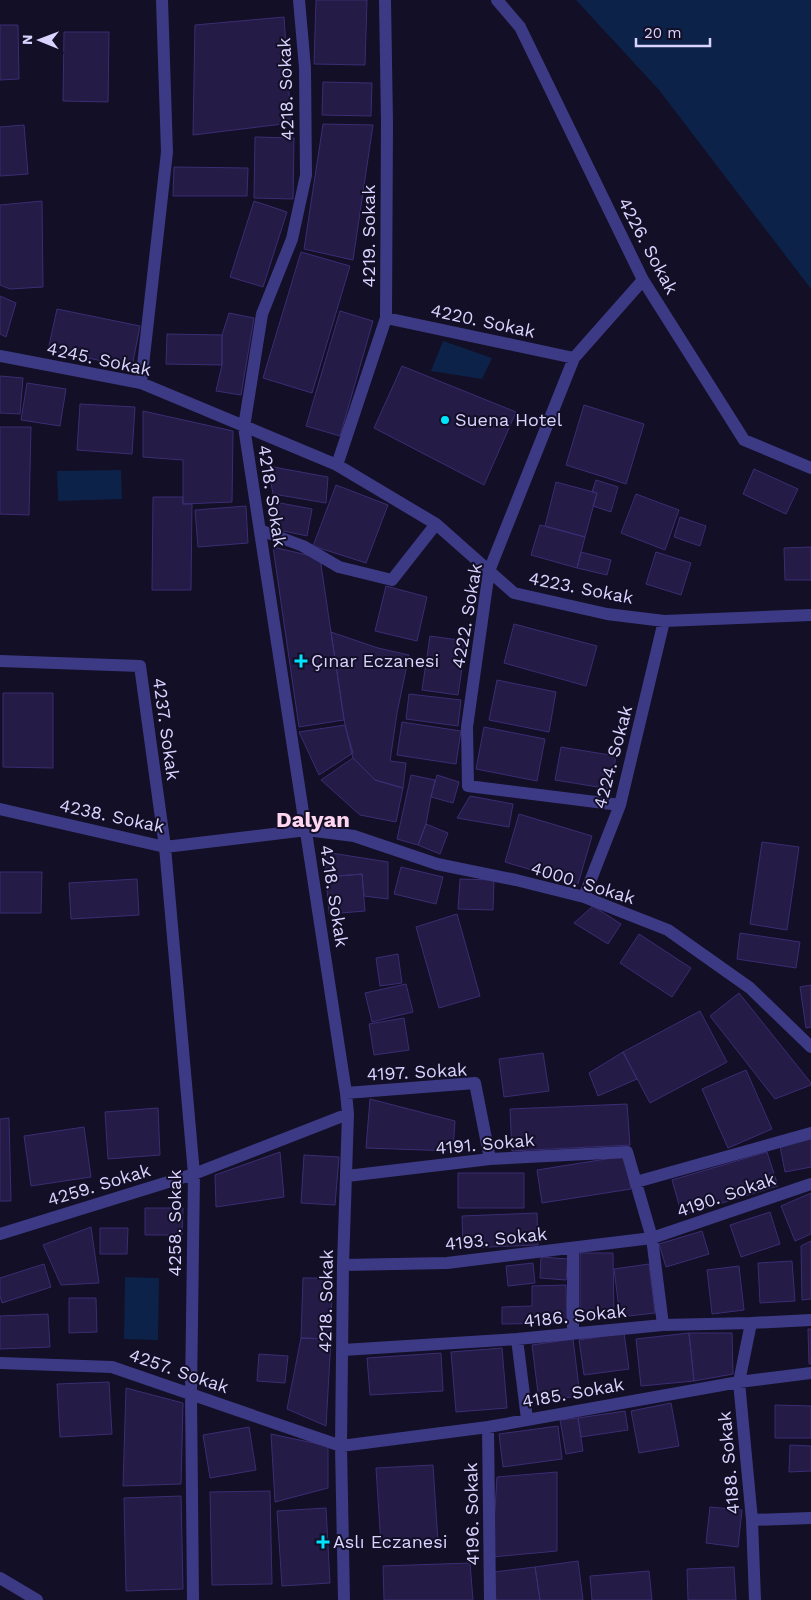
<svg xmlns="http://www.w3.org/2000/svg" width="811" height="1600" font-family="'Work Sans',sans-serif">
  <style>
    .water { fill: #0c2248 }
    .building { fill: #241b47; stroke: #3b2d73 }
    .lines { fill: none; stroke-linecap: round; stroke-linejoin: round }
    .minor { stroke: #3d3a85; stroke-width: 12 }
    .poi-dot { fill: #00e5ff; stroke: #130f26; stroke-width: 2 }
    .labels { text-anchor: middle; stroke-width: 4; stroke-linejoin: round; paint-order: stroke }
    .street-label { font-size: 18px; fill: #d9d4ff; stroke: #130f26 }
    .poi-label { font-size: 18px; fill: #d9d4ff; stroke: #130f26; text-anchor: start }
    .district-label { font-size: 22px; font-weight: bold; fill: #ffd6f0; stroke: #130f26 }
  </style>
  <rect width="100%" height="100%" fill="#130f26"/>
  <path class="water" d="M576,0H811V289L659,90Z
    M443,341L492,358L482,379L431,371Z
    M121,470L122,499L58,501L57,471Z
    M125,1277L159,1278L158,1340L124,1339Z"/>
  <path class="building" d="M316,0H367L365,65L314,64Z
    M284,17L291,123L193,135L195,25Z
    M0,25H18L19,79L0,80Z
    M64,32H109L108,102L63,101Z
    M323,82L372,83L371,116L322,115Z
    M323,124L373,125L353,260L304,249Z
    M24,125L28,174L0,176V127Z
    M255,137L294,138L293,199L254,198Z
    M174,167L248,168L247,196H173Z
    M42,201L43,287L10,289L0,285V205Z
    M254,201L287,212L263,287L230,277Z
    M301,252L350,266L312,393L263,378Z
    M0,296L16,303L6,337L0,334Z
    M57,309L140,326L132,367L48,350Z
    M340,311L373,321L340,436L306,426Z
    M229,313L254,318L241,395L216,391L222,365V335Z
    M167,334L222,335V365L166,364Z
    M402,366L516,412L484,485L374,428Z
    M0,376L23,378L20,414L0,413Z
    M27,383L66,389L60,426L21,420Z
    M80,404L135,407L132,454L77,450Z
    M584,405L644,424L626,484L566,465Z
    M143,411L233,431L232,502L183,504V460L143,457Z
    M0,427H31L29,515L0,514Z
    M268,466L328,477L326,503L273,494Z
    M754,469L798,489L786,514L743,494Z
    M596,480L618,487L611,512L593,506L597,493L592,492Z
    M556,482L597,493L585,537L545,526Z
    M336,485L388,505L366,563L313,546Z
    M636,494L679,510L665,550L621,533Z
    M153,497H183V504H192L191,590H152Z
    M275,502L312,509L307,536L270,528Z
    M246,506L248,543L198,547L195,510Z
    M680,517L706,526L700,546L674,537Z
    M540,525L585,537L577,568L531,555Z
    M273,547L320,558L344,720L299,727Z
    M811,547V580H785L784,548Z
    M581,552L611,560L607,575L577,568Z
    M656,552L691,563L681,595L646,584Z
    M386,586L427,597L417,641L375,631Z
    M514,624L597,646L586,686L504,663Z
    M331,632L378,648L409,655L397,713L390,761L406,763L403,788L375,780L353,758L345,725Z
    M430,636L466,641L458,695L422,690Z
    M497,680L556,692L549,732L489,720Z
    M3,693H53V768L3,767Z
    M409,694L461,700L458,726L406,719Z
    M402,722L461,731L456,764L397,755Z
    M345,725L353,753L319,775L299,732Z
    M484,727L545,739L537,781L476,769Z
    M561,747L616,756L610,789L555,780Z
    M353,758L375,780L403,788L396,822L360,815L321,780Z
    M411,775L435,780L431,797L426,824L418,845L397,839Z
    M437,775L459,782L453,803L431,797Z
    M470,796L513,804L509,827L457,818Z
    M519,814L592,836L578,884L505,862Z
    M426,824L448,833L440,854L418,845Z
    M762,842L799,847L787,930L750,924Z
    M325,852L388,862V899L364,896L362,874L326,877Z
    M401,867L443,877L436,904L394,894Z
    M0,872H42L41,913H0Z
    M362,874L365,911L329,914L326,877Z
    M137,879L139,915L71,919L69,883Z
    M460,879L494,880L493,910L458,909Z
    M593,906L621,924L608,944L574,923Z
    M457,914L480,996L439,1008L416,927Z
    M740,933L800,942L796,968L737,959Z
    M639,934L691,968L672,997L620,963Z
    M398,954L402,983L380,986L376,958Z
    M406,984L413,1012L372,1022L365,993Z
    M811,985V1027L806,1028L800,987Z
    M739,993L811,1083V1085L775,1099L710,1016Z
    M700,1011L727,1062L650,1103L623,1052Z
    M404,1018L409,1050L374,1055L369,1024Z
    M623,1052L637,1079L598,1096L589,1073Z
    M543,1053L549,1091L504,1097L499,1059Z
    M746,1070L772,1129L728,1148L702,1089Z
    M370,1099L455,1121L453,1151L366,1148Z
    M627,1104L630,1145L512,1151L510,1109Z
    M158,1108L160,1155L108,1159L105,1112Z
    M9,1118L11,1201H0V1119Z
    M84,1127L91,1177L31,1186L24,1136Z
    M811,1139V1167L785,1172L780,1146Z
    M280,1152L284,1197L216,1207L215,1175Z
    M767,1152L778,1186L682,1215L672,1180Z
    M304,1155L339,1157L335,1205L301,1203Z
    M625,1156L631,1189L542,1203L537,1170Z
    M458,1173H524V1208H458Z
    M811,1193V1234L795,1241L781,1206Z
    M145,1208H183L182,1235H145Z
    M770,1212L780,1244L741,1257L730,1225Z
    M537,1213L538,1245L463,1248L462,1216Z
    M91,1227L99,1283L61,1285L43,1245Z
    M100,1228H128L127,1254H100Z
    M702,1231L709,1254L666,1267L659,1244Z
    M811,1241V1299L802,1300L801,1246Z
    M580,1253H613L614,1318L580,1319Z
    M541,1257L568,1259L566,1280L540,1278Z
    M792,1261L795,1301L760,1303L758,1263Z
    M533,1263L535,1283L508,1286L506,1266Z
    M44,1264L51,1287L2,1303L0,1296V1278Z
    M649,1264L655,1313L620,1317L614,1269Z
    M739,1266L744,1310L712,1314L707,1270Z
    M303,1278H332L331,1339L301,1338Z
    M566,1285L567,1323L502,1324V1307L532,1306V1286Z
    M69,1298H96L97,1332L69,1333Z
    M48,1314L50,1347L0,1349V1316Z
    M808,1329H811V1364H809Z
    M624,1333L629,1369L584,1375L579,1340Z
    M689,1333L694,1381L641,1386L636,1339Z
    M689,1333H732L733,1374L694,1381Z
    M301,1338L331,1339L326,1426L287,1409Z
    M573,1339L580,1396L539,1401L532,1345Z
    M502,1348L507,1408L456,1412L451,1352Z
    M441,1353L443,1391L370,1395L367,1358Z
    M259,1354L288,1356L285,1383L257,1381Z
    M109,1382L112,1434L60,1437L57,1384Z
    M126,1388L183,1403L181,1484L123,1486Z
    M671,1403L679,1446L639,1453L631,1411Z
    M775,1405L811,1406V1438H775Z
    M625,1411L628,1430L581,1437L578,1418Z
    M578,1418L583,1451L566,1454L560,1420Z
    M558,1426L562,1459L503,1467L499,1434Z
    M249,1427L256,1470L210,1478L203,1435Z
    M271,1434L328,1446V1488L275,1502Z
    M790,1445L811,1446V1471L789,1472Z
    M433,1465L438,1542L381,1545L376,1468Z
    M557,1472V1551L492,1557L497,1477Z
    M270,1491L272,1584L212,1585L210,1492Z
    M181,1496L183,1589L126,1591L124,1498Z
    M710,1507L742,1510L738,1547L706,1543Z
    M326,1508L330,1583L282,1586L277,1511Z
    M578,1561L583,1600H540L535,1567Z
    M470,1563L473,1600H384L383,1566Z
    M535,1567L540,1600H496L494,1572Z
    M734,1567L736,1600H688L687,1569Z
    M649,1571L652,1600H592L590,1576Z"/>
  <g class="lines">
    <path class="minor" d="M299,0L305,68L306,175L292,239L262,314L244,427L346,1093L348,1114L343,1265L341,1446L344,1600
      M497,0L520,27L643,280L744,440L811,468
      M386,318L574,358
      M0,356L141,383L337,465L436,524L514,593L607,614L664,621L811,615
      M141,383L167,152L162,0
      M337,465L386,318L387,122L385,0
      M260,530L303,546L339,567L392,580L436,524
      M0,661L140,666L165,847L194,1174L191,1394L193,1600
      M620,805L468,786L467,727L489,571L574,358L643,280
      M0,809L165,847L307,830L354,836L437,864L516,880L584,897L668,930L750,988L811,1047
      M584,897L620,805L664,621
      M346,1093L475,1083L490,1159
      M347,1176L490,1159L627,1152L652,1238L663,1325
      M636,1182L811,1133
      M0,1234L194,1174L348,1114
      M573,1249V1333
      M343,1265L447,1263L652,1238L811,1184
      M751,1323L739,1382L752,1520L755,1600
      M517,1339L527,1419
      M343,1350L517,1339L663,1325L751,1323L811,1320
      M0,1363L112,1367L341,1446L488,1427L739,1382L811,1373
      M488,1427L490,1600
      M752,1520L811,1518
      M0,1578L37,1600"/>
  </g>
  <g class="poi-dot">
    <circle cx="445" cy="420" r="5"/>
    <path d="M298.5 653.5h5v5h5v5h-5v5h-5v-5h-5v-5h5z"/>
    <path d="M320.5 1534.5h5v5h5v5h-5v5h-5v-5h-5v-5h5z"/>
  </g>
  <g class="labels">
    <g class="street-label">
      <text transform="translate(286 89) rotate(-92)" y="6">4218. Sokak</text>
      <text transform="translate(369 236) rotate(-90)" y="6">4219. Sokak</text>
      <text transform="translate(648 246) rotate(62)" y="6">4226. Sokak</text>
      <text transform="translate(483 321) rotate(12)" y="6">4220. Sokak</text>
      <text transform="translate(99 359) rotate(12)" y="6">4245. Sokak</text>
      <text transform="translate(272 496) rotate(81)" y="6">4218. Sokak</text>
      <text transform="translate(581 588) rotate(11)" y="6">4223. Sokak</text>
      <text transform="translate(467 616) rotate(-80)" y="6">4222. Sokak</text>
      <text transform="translate(166 729) rotate(82)" y="6">4237. Sokak</text>
      <text transform="translate(613 757) rotate(-75)" y="6">4224. Sokak</text>
      <text transform="translate(112 816) rotate(12)" y="6">4238. Sokak</text>
      <text transform="translate(583 883) rotate(17)" y="6">4000. Sokak</text>
      <text transform="translate(334 896) rotate(81)" y="6">4218. Sokak</text>
      <text transform="translate(417 1072) rotate(-3)" y="6">4197. Sokak</text>
      <text transform="translate(485 1144) rotate(-5)" y="6">4191. Sokak</text>
      <text transform="translate(99 1185) rotate(-17)" y="6">4259. Sokak</text>
      <text transform="translate(726 1195) rotate(-19)" y="6">4190. Sokak</text>
      <text transform="translate(175 1223) rotate(-90)" y="6">4258. Sokak</text>
      <text transform="translate(496 1239) rotate(-6)" y="6">4193. Sokak</text>
      <text transform="translate(326 1301) rotate(-89)" y="6">4218. Sokak</text>
      <text transform="translate(575 1316) rotate(-6)" y="6">4186. Sokak</text>
      <text transform="translate(179 1371) rotate(19)" y="6">4257. Sokak</text>
      <text transform="translate(573 1393) rotate(-10)" y="6">4185. Sokak</text>
      <text transform="translate(729 1463) rotate(-95)" y="6">4188. Sokak</text>
      <text transform="translate(472 1514) rotate(-91)" y="6">4196. Sokak</text>
    </g>
    <g class="poi-label">
      <text x="455" y="426">Suena Hotel</text>
      <text x="311" y="667">Çınar Eczanesi</text>
      <text x="333" y="1548">Aslı Eczanesi</text>
    </g>
    <g class="district-label">
      <text x="313" y="827">Dalyan</text>
    </g>
  </g>
  <g transform="translate(40 40) rotate(271)" stroke="#130f26" stroke-width="4" paint-order="stroke">
  <path d="M0-4L9 19L0 12L-9 19Z" fill="#d9d4ff"/>
  <text y="-8" font-size="14" font-weight="bold" text-anchor="middle" fill="#d9d4ff">N</text>
  </g>
  <path d="M636 38v8h74v-8" fill="none" stroke="#d9d4ff" stroke-width="2.5"/>
  <text x="644" y="38" font-size="15" fill="#d9d4ff" stroke="#130f26" stroke-width="4" paint-order="stroke">20 m</text>
</svg>
